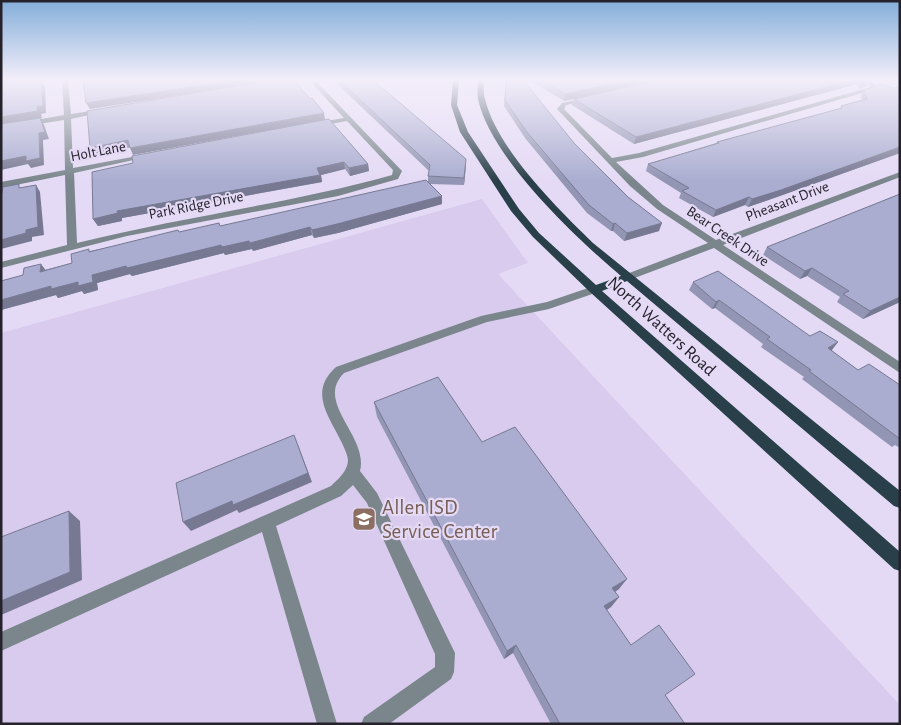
<svg xmlns="http://www.w3.org/2000/svg" width="901" height="725" font-family="'Alegreya Sans',sans-serif">
  <style>
    .built { fill: #d9cbed }
    .lines { fill: none; stroke-linecap: round; stroke-linejoin: round }
    .path { stroke: #9b93a8; stroke-width: 2; stroke-dasharray: 2 1; stroke-linecap: butt }
    .minor { fill: #7a868c; fill-rule: evenodd }
    .major { fill: #293f49; fill-rule: evenodd }
    .wall { fill: #9295b3 }
    .shaded-wall { fill: #777992 }
    .building { fill: #aaadd0; stroke: #777992 }
    .labels { text-anchor: middle; stroke-width: 4.5; stroke-linejoin: round; paint-order: stroke }
    .far-street-label { font-size: 15px; fill: #25222c; stroke: #e4daf5 }
    .street-label { font-size: 18px; fill: #25222c; stroke: #e4daf5 }
    .near-education-label { font-size: 21px; fill: #785e54; stroke: #e4daf5; text-anchor: start }
  </style>
  <rect width="100%" height="100%" fill="#e4daf5"/>
  <path class="built" d="M482,199L528,263L498,274L900,705V724H1V333Z"/>
  <g class="lines">
    <path class="path" d="M893,80L900,81"/>
    <path class="minor" d="M32,80H46L1,88V84Z
      M62,80H68L71,114L104,109L107,111L71,119L73,168L148,154L152,156L74,173L77,243C181,217 288,204 392,175L393,170L347,121L313,127V123L344,118L309,80H315L402,171L398,179L338,196L127,236L1,268V262L67,245L65,175L1,188V182L65,170L64,120L1,130V126L64,115Z
      M862,80H869L879,88L643,157L616,162L663,205L716,240L900,172V177L723,245L900,362V373L714,248L632,279H624L623,277L624,275L708,243L657,209L630,186L558,110L557,109L562,103L591,97V99L566,105L564,109L612,158L639,153L871,87Z
      M594,286L599,290L598,292L549,309L487,322L344,373C314,403 369,436 360,471L377,493L455,653L454,672L451,679L389,724H361L364,717L435,667V654L367,503L353,485L341,496L276,526L337,724H317L262,532L1,651V632L331,486C338,479 347,472 348,461C348,455 344,448 342,443C329,416 308,392 336,367L481,316L547,302Z"/>
    <path class="major" d="M453,80H459L457,105L468,132L519,209L539,233L596,285L621,276C576,238 490,157 478,99C477,93 478,86 478,80H484C484,86 483,93 485,99C497,149 557,208 593,243L900,491V508L894,506L627,281L602,291L900,552V571L894,569L590,292L533,237L511,211L460,132L451,105Z"/>
  </g>
  <path class="wall" d="M333,80H373L466,159L464,185L429,184L442,196V204L338,233L314,238L312,235L253,251L252,249L225,255L224,253L132,276L130,274L97,283L98,290L84,294L82,291L58,298L56,295L1,310V281L72,263L90,251L179,232L220,226L428,182V176L429,171Z
    M506,80L574,143L659,231L624,241L613,231H611L587,213L525,138L504,106Z
    M529,80H658L564,101Z
    M660,80H870L866,86L859,89L857,84L634,144L572,105L574,99Z
    M900,87V153L777,197L748,207L745,205L713,217L679,198L681,193L646,171L648,164L716,143L717,142L840,109L841,106L862,100L861,96L864,90L894,88Z
    M329,119L368,164L369,171L350,176L345,169L321,175L322,182L122,218V221L98,226L93,219Z
    M900,194V302L863,319L837,302L840,297L807,276L800,279L763,255L767,247Z
    M693,282L810,336L838,342L831,350L858,370L900,385V448L895,445L892,447L802,379L804,377L761,347L763,344L715,308L712,309L689,290Z
    M374,402L482,442L619,589L615,592L619,597L611,607L607,610L685,724H551L513,653L504,659L377,417Z"/>
  <path class="shaded-wall" d="M1,80H22L1,82Z
    M41,80L45,87L46,113L41,114L42,118L1,124V117L37,107Z
    M237,80H279L90,109L86,103Z
    M632,80H658L564,101L565,94Z
    M852,80H860L857,84L634,144L636,137Z
    M870,80L866,86L859,89L862,82Z
    M324,113L325,120L133,155L130,148Z
    M40,118L44,125L49,139L43,140L44,165L31,168L28,164L1,170V161L39,133Z
    M128,140L132,147L94,155L90,148Z
    M900,147V153L777,197L748,207L752,199Z
    M466,159V166L464,185V178Z
    M344,162L345,169L321,175L322,182L122,218V221L98,226L93,219L117,211Z
    M368,164L369,171L350,176L349,168Z
    M36,185L40,192L44,235L32,237V241L1,249V240L26,230Z
    M442,196V204L338,233L314,238L312,230Z
    M749,197L745,205L713,217L716,210Z
    M615,223L613,231H611L613,224Z
    M662,223L659,231L624,241L627,233Z
    M310,227L312,235L253,251L250,243Z
    M249,241L252,249L225,255L224,253L132,276L130,274L97,283L98,290L84,294L82,291L58,298L56,295L1,310V300L126,266L221,245Z
    M41,264L47,272H40Z
    M812,268L807,276L800,279L805,271Z
    M900,297V302L863,319L870,311Z
    M719,300L715,308L712,309L716,302Z
    M838,342L832,350L822,356L828,348Z
    M298,445L312,482L239,513L237,510L191,531L183,522Z
    M69,511L80,521L82,580L1,615V601Z
    M627,579L619,589L605,598L612,588Z
    M619,597L611,607L597,616L604,606Z
    M516,645L513,653L504,659L507,651Z"/>
  <path class="building" d="M19,80H32V82L41,80L43,106L37,107L38,111L1,117V83Z
    M83,80H237L86,103Z
    M272,80H294L310,99L312,98L324,113L130,148L128,140L90,148L87,111Z
    M339,80H373L466,159L464,178L428,176L430,165Z
    M506,80H523L574,143L628,197L662,223L627,233L615,223L613,224L589,205L526,131L505,100Z
    M540,80H632L565,94Z
    M660,80H852L636,137L574,99Z
    M862,80H870L862,82Z
    M882,84L894,88L900,87V147L781,190L752,199L749,197L716,210L682,191L689,188L648,164L719,143L717,142L842,108L841,106L867,99L864,90Z
    M40,118L45,132L39,133L40,158L26,161V156L1,161V124Z
    M329,119L368,164L349,168L344,162L317,168L320,175L117,211L118,213L93,219L92,172L133,163L132,156Z
    M426,180L442,196L337,224L312,230L310,227L250,243L249,241L222,247L221,245L127,268L126,266L92,275L93,282L78,286V282L51,289V286L1,300V281L23,275L24,268L41,264L40,272L72,263L71,254L89,249V252L178,230L179,232L219,223L220,226Z
    M19,184V188L36,185L38,227L26,230V233L1,240V193H2L3,187Z
    M900,194V297L870,311L843,294L849,291L812,268L805,271L767,247Z
    M718,271L810,336L820,331L838,342L828,348L858,370L869,364L900,385V439L809,371L811,370L767,339L770,337L719,300L716,302L693,282Z
    M438,377L482,442L515,427L627,579L612,588L619,597L604,606L631,645L659,625L695,674L665,695L685,724H560L516,645L507,651L374,402Z
    M294,435L308,473L233,505L232,501L183,522L176,483Z
    M69,511L70,572L1,601V537Z"/>
  <linearGradient id="sky" x2="0" y2="1"><stop stop-color="#83aed9"/><stop offset="0.44" stop-color="#f3eefa"/><stop offset="1" stop-color="#f3eefa" stop-opacity="0"/></linearGradient>
  <rect width="901" height="181" fill="url(#sky)"/>
  <defs>
    <g id="school-square" transform="scale(1.25)"><rect x="-9" y="-9" width="18" height="18" rx="4" fill="#8d6e63" stroke="#e4daf5"/><path d="M0-5L7-2L0 1L-7-2ZM-4 1L0 2.5L4 1V4Q0 6-4 4Z" fill="#fff"/></g>
  </defs>
  <g fill-rule="evenodd">
    <use href="#school-square" x="364" y="519"/>
  </g>
  <g class="labels">
    <g class="far-street-label">
      <text transform="translate(98 151) rotate(-11)" y="5">Holt Lane</text>
      <text transform="translate(787 201) rotate(-21)" y="5">Pheasant Drive</text>
      <text transform="translate(196 205) rotate(-11)" y="5">Park Ridge Drive</text>
      <text transform="translate(728 236) rotate(34)" y="5">Bear Creek Drive</text>
    </g>
    <g class="street-label">
      <text transform="translate(662 326) rotate(42)" y="6">North Watters Road</text>
    </g>
    <g class="near-education-label">
      <text x="382" y="514">Allen ISD<tspan x="382" dy="24">Service Center</tspan></text>
    </g>
  </g>
  <rect width="901" height="725" fill="none" stroke="#25222c" stroke-width="5"/>
</svg>
